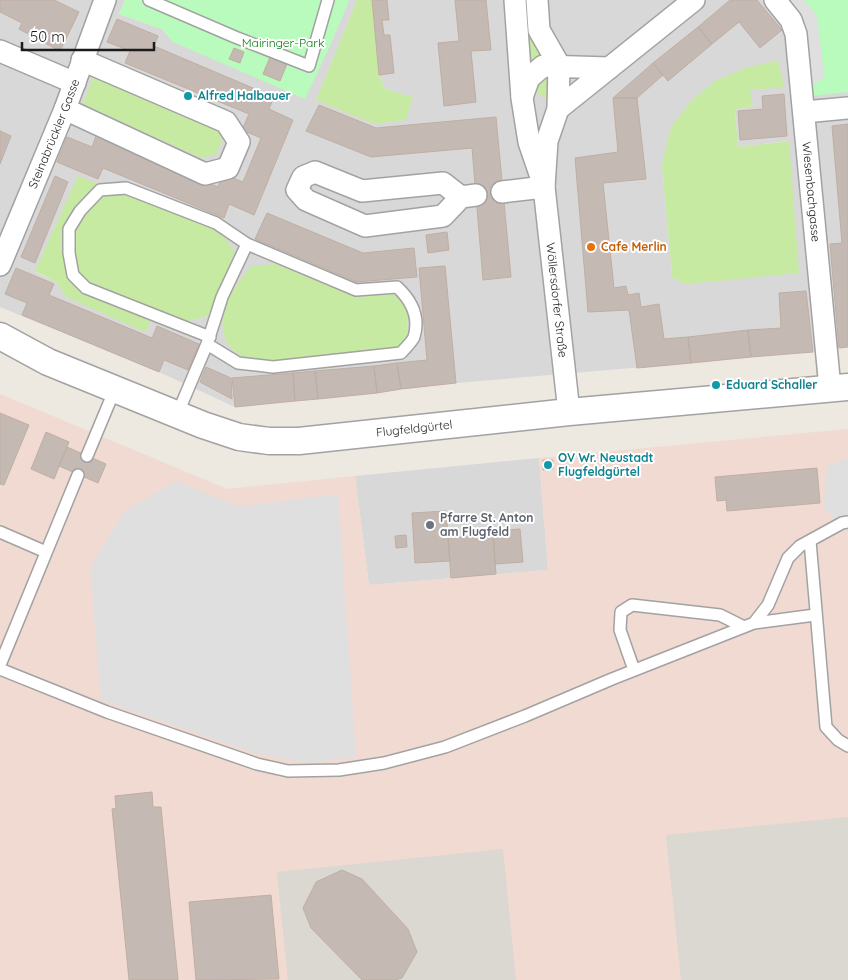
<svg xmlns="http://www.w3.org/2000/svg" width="848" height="980" font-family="Quicksand,sans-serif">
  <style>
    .residential { fill: #d9d8d8; fill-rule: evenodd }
    .military { fill: #f0dad2 }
    .airport { fill: #dbd8d2 }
    .grass { fill: #c7eaa3 }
    .park { fill: #b9fbbd }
    .parking { fill: #dfdfdf }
    .building { fill: #c5bab3; stroke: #bfaea2 }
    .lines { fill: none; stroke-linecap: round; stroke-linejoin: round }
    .service-casing { stroke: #a2a2a2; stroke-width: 14 }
    .minor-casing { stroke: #a2a2a2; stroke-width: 24 }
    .tertiary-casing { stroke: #a2a2a2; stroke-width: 29 }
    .service { stroke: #fff; stroke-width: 11 }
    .minor { stroke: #fff; stroke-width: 21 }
    .tertiary { stroke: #fff; stroke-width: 26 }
    .culture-dot { fill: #0f9aa8; stroke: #fff; stroke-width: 2 }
    .food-dot { fill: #e8710a; stroke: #fff; stroke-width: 2 }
    .worship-dot { fill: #6b7280; stroke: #fff; stroke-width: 2 }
    .labels { text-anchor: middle; stroke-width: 4; stroke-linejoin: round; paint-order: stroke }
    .park-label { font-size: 12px; fill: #077a0f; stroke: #fff }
    .culture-label { font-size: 12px; font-weight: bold; fill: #0d838f; stroke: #fff; text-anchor: start }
    .street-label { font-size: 12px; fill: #1b1b1b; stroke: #fff }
    .food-label { font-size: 12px; font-weight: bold; fill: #c56008; stroke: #fff; text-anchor: start }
    .worship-label { font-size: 12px; font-weight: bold; fill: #5b616d; stroke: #fff; text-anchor: start }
  </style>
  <rect width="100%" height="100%" fill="#ede8e0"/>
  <path class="residential" d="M0,0H125L119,14L162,29L173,42L329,48L349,0H357L316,100L412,97L385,89L379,75L372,0H848V347L691,363L456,383L235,407L159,372L0,307ZM778,60L749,90L753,106L735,108L738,147L788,141L685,284L672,277L662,165ZM276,264L408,316L407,337L397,348ZM35,272L207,316L185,322L157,310L66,297L56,282Z
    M539,458L548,570L369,585L355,476Z"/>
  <path class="military" d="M0,394L227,489L355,476L369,585L548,570L539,458L848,429V980H0Z"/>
  <path class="airport" d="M848,817V980H681L666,835Z
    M503,849L516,980H288L277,872Z"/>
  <path class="grass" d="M357,0H372L379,75L385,89L413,97L406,120L375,124L316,100Z
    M525,0H530L545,54L528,64Z
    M778,60L784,87L750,90L753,106L735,109L738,147L789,141L799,273L685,284L672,277L662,165L671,127L692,100L715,81L745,68Z
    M550,71L551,99L541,96L534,90L535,81Z
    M94,74L212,123C222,136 225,141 215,155L201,158L83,104Z
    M78,176L219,230L234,251L230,269L216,304L207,316L185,322L157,310L145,332L66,297L56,282L35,271Z
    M276,264L356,297L390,293L401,300L408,316L407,337L397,348C373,350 348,353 324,355C302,357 259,365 240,355C230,350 225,341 223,331C219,306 237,283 252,266Z"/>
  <path class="park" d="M125,0H349L329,48L305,99L173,42L162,29L119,14Z
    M804,0H848V92L812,96L811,87L824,76L817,16Z"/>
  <path class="parking" d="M786,0H804L817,16L824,76L811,87L804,22Z
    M848,458V532H847L824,508L827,466Z
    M176,481L239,507L338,494L356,757L309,763L254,753L101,700L90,567L125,511Z"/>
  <path class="building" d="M0,0H54L79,12L60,51L19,29L22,23L0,12Z
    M372,0H387L389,20H382L384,35H390L394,73L379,75Z
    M455,0H486L491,50L471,51L476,102L444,106L438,43L459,41Z
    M730,0H757L782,30L760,48L739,22L712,44L698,27Z
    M117,19L158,36L154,46L274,97L269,109L293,120L254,215L229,204L224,218L103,168L98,179L57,162L67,137L92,147L96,136L218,187L223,174L243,182L261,138L242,130L249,114L125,63L130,51L107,42Z
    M698,27L712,44L668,81L653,63Z
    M234,48L244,52L240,63L229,59Z
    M270,57L287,64L280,81L263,74Z
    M653,63L663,75L637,98H613Z
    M784,94L787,136L740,140L738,111L763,109L762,96Z
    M613,98H637L646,179L603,183L614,288L626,286L628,295L639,293L641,307L659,304L664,339L688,337L691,363L637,368L629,310L588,312L575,158L618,152Z
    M319,105L376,128L496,117L511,277L483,280L472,148L371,157L306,131Z
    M848,124V347L839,348L830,244L842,243L832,126Z
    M0,131L11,136L0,164Z
    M55,176L68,182L35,263L21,257Z
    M267,213L363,253L414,248L417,277L357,282L255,239Z
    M447,232L449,250L428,253L426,235Z
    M445,266L456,383L401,389L397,363L427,360L419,268Z
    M16,268L54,284L49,295L152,338L157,326L199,344L188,370L164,360L159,372L22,315L27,303L5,294Z
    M806,291L813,352L751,357L748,330L781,328L779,293Z
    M748,330L751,357L691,363L688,337Z
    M397,363L401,389L377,393L374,366Z
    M374,366L377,393L318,399L315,371Z
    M206,367L231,378L232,399L200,382Z
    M315,371L318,399L295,401L293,373Z
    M293,373L295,401L235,407L232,378Z
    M0,413L29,425L4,485L0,484Z
    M46,432L69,442L54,479L31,469Z
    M67,447L106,464L98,483L59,466Z
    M543,460H553V469L543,470Z
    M817,468L820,503L727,511L726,500L717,501L715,477Z
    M446,511L450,561L415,563L412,513Z
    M520,529L523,562L495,564L493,531Z
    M493,534L496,574L451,578L448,538Z
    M406,535L407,547L396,548L395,536Z
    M152,792L153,807H161L178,980H129L112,809L116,808L115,796Z
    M342,870L362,879L408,929L417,952L402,978L395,980H362L311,928L303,908L316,882Z
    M271,895L279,979L196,980L189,902Z"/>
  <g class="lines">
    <g class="service-casing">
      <path id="service" d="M149,0L235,37L309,66L328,0
        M207,344L238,363L273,367L401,353C405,348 412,342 414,337C420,317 411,300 397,287L356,290L247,244L216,223L126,188L100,190L80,211L69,229V253L73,275L86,288L210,337
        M177,415L207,344L222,297L247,244
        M87,456L115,389
        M0,532L46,552
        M810,541L826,727L838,740L848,746
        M754,623L768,605L788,558L800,546L842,523L848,522
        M0,665L78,475
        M0,669L107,712L257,764L288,771L339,770L384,763L445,747L525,716L612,679L754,623L815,615
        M634,670L620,630L621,612L632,605L720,615L744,627"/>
    </g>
    <g class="minor-casing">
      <g id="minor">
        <path d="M515,0L522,98L529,142L541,177"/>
        <path id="s1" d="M537,0L539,30L559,65L558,109L547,141L544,187L569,412"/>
        <path id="s2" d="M775,0L791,20L796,34L830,388"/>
        <path d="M0,51L75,83"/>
        <path d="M522,97L529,78L543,66L609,68"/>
        <path d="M65,109L205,174L228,168L239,142L226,122L82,60"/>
        <path d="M558,109L694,0"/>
        <path d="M804,112L848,108"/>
        <path d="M502,192L544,187"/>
        <path d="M461,197L443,216L365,226L306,200L297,190L303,177L315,172L362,191L443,183L461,197L476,195"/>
        <path id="s3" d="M0,265L65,109L105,0"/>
      </g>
    </g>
    <g class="tertiary-casing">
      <g id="tertiary">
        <path id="s4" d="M0,336L48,362L203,425L239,437L269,441H299L569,412L848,387"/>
      </g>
    </g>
    <use href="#service" class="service"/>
    <use href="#minor" class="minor"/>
    <use href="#tertiary" class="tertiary"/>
  </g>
  <g class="culture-dot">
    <circle cx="188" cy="96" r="5"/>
    <circle cx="716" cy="385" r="5"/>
    <circle cx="548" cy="465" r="5"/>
  </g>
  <circle class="food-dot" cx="591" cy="247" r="5"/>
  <circle class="worship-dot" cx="430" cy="525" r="5"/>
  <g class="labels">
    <g class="park-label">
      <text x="283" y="47">Mairinger-Park</text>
    </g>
    <g class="culture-label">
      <text x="198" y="100">Alfred Halbauer</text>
      <text x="726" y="389">Eduard Schaller</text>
      <text x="558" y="462">OV Wr. Neustadt<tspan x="558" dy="14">Flugfeldgürtel</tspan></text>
    </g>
    <g class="street-label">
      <text dy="4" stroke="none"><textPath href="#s3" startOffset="142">Steinabrückler Gasse</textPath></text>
      <text dy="4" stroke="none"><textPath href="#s2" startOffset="199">Wiesenbachgasse</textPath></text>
      <text dy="4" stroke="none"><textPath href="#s1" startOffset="308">Wöllersdorfer Straße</textPath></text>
      <text dy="4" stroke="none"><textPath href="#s4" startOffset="436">Flugfeldgürtel</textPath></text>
    </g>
    <g class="food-label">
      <text x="601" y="251">Cafe Merlin</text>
    </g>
    <g class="worship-label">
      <text x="440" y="522">Pfarre St. Anton<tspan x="440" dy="14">am Flugfeld</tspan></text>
    </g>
  </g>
  <path d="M22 42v8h132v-8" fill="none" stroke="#1b1b1b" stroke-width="2.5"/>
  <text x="30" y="42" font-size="15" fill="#1b1b1b" stroke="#ffffff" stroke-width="4" paint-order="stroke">50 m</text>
</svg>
